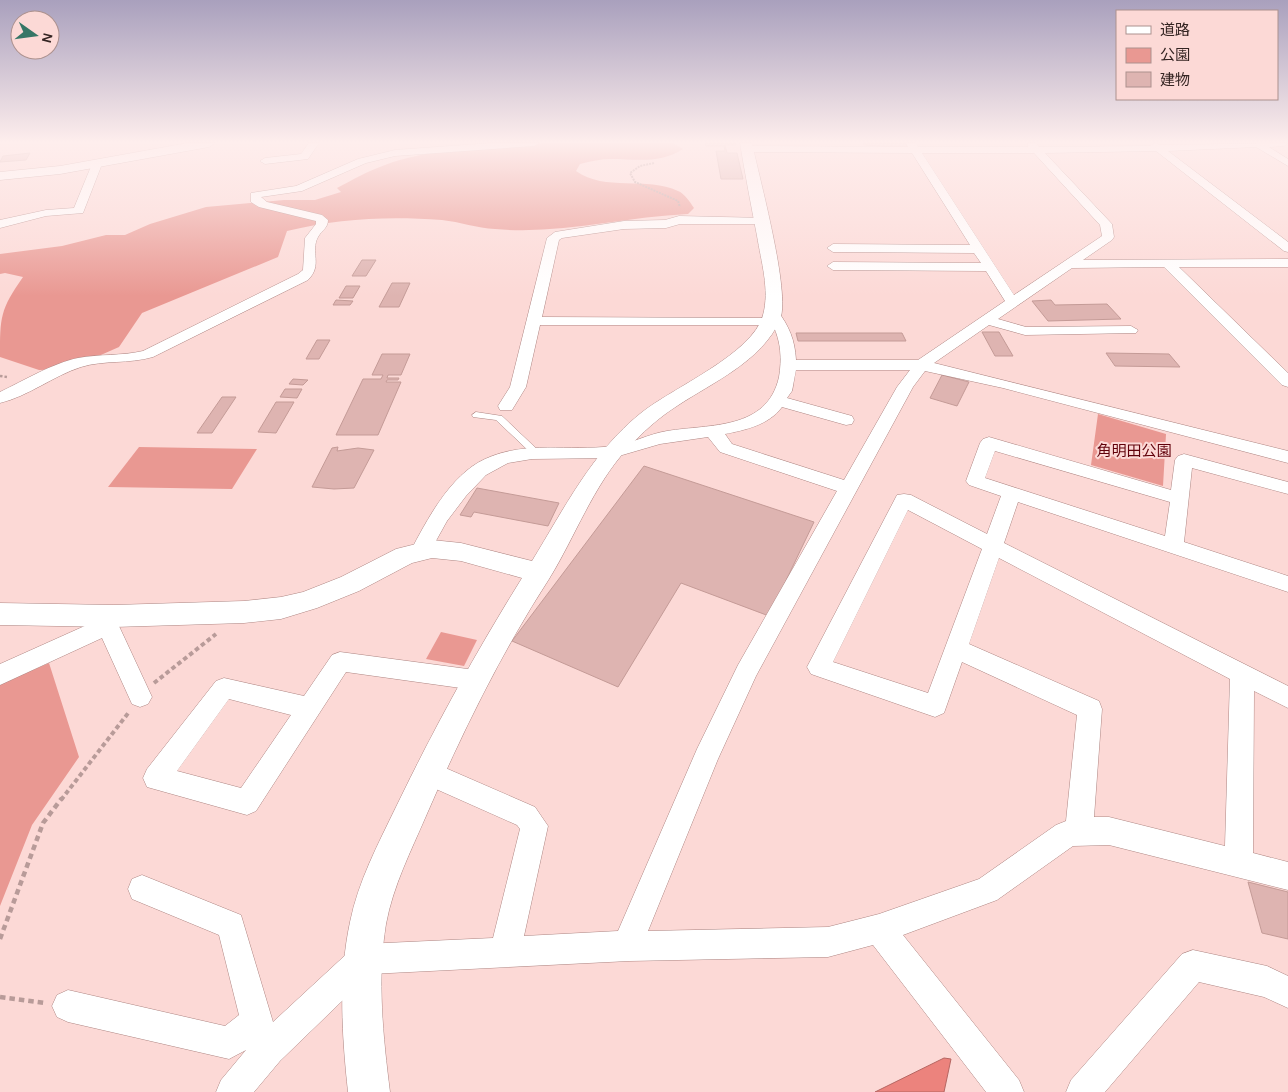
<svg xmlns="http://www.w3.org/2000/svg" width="1288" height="1092" font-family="Karla,'Noto Sans JP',sans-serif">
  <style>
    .green { fill: #e99892 }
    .water { fill: #ec837d; stroke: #b56662 }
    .building { fill: #deb4b1; stroke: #c49b97 }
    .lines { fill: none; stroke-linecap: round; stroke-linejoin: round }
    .service-casing { stroke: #ae8683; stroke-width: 1 }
    .minor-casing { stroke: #ae8683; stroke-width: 1 }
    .tertiary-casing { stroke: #ae8683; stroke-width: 1 }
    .path-far3 { stroke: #b89b99; stroke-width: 2; stroke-dasharray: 2 1; stroke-linecap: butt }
    .path-far2 { stroke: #b89b99; stroke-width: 2.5; stroke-dasharray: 2.5 2; stroke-linecap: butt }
    .path-far1 { stroke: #b89b99; stroke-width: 4; stroke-dasharray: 4.5 3; stroke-linecap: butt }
    .path { stroke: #b89b99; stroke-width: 4.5; stroke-dasharray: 5.5 4; stroke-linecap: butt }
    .service { fill: #fff; fill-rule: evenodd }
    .minor { fill: #fff; fill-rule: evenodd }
    .tertiary { fill: #fff; fill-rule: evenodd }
    .labels { text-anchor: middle; stroke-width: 4; stroke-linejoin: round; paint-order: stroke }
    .park-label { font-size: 15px; fill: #61000a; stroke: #fcd9d6 }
  </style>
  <rect width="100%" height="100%" fill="#fcd9d6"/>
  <path class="green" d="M544,143H673L683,149C660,164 637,159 611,159C601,159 591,161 580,164L576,171C605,192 647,176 678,191C684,193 690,202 694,208L688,214C623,217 559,235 495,229C477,228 460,222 442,220C390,216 339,218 287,231L278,257L142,313L119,347L69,369L39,370L0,357C0,317 0,310 23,277L5,273L0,274V254L62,246L106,235H125L150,224L206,207L284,200H315L341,192L337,188C352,180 368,171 385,165C435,146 492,150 544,143Z
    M1098,414L1166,434L1163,486L1091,465Z
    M139,447L257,449L232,489L108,487Z
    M441,632L477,640L464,666L426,659Z
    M49,663L79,757L32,825L0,906V684Z"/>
  <path class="water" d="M944,1058L951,1059L944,1092H875Z"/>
  <path class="building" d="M705,143H735L736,145H725L727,153H737L743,179H721L716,151H725L724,146H706Z
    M863,143H905L908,148L864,145Z
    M30,153L26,160L0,162L3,156Z
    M362,260H376L366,276H352Z
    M392,283H410L399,307H379Z
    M346,286H360L353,298H339Z
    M336,300L353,301L350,305H333Z
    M1051,300L1055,305L1107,304L1121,319L1048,321L1032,301Z
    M982,332H999L1013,356H995Z
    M796,333H902L906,341H798Z
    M317,340H330L319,359H306Z
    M1106,353L1169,354L1180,367L1115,366Z
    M382,354H410L401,375H388L387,378H399L398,380H387L386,382H401L378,435H336L363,379H381L383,375H372Z
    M942,375L969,382L957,406L930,398Z
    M293,379L308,380L303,385L289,384Z
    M285,389H302L297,398L280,397Z
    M222,397H236L212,433H197Z
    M276,402H294L276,433L258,432Z
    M338,447L337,451L358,448L374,450L354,488L334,489L312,487L332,448Z
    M644,466L814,522L769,616L681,583L618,687L512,641Z
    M477,488L559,503L548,526L474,512L471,517L460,515Z
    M1248,882L1288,892V939L1262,933Z"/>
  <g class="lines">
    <g class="service-casing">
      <path id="service" d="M476,412L502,416L540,452L541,454L540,456H534L496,420L473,417L472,415Z"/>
    </g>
    <g class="minor-casing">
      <path id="minor" d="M309,143H319L308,159L265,164L260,161L265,158L301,154Z
        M492,143H539L534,146L395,156L366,163L302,191L261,197L267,202L322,215L328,220C328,228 322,230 318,237C310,252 323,265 308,280L153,357C129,364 103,360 81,367C53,376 29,396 0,403V392C23,381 53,363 78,358C99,354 122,356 143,351L298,274L303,270L305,238L316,224V221L259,207L251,202V193L296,186L358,159L395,150Z
        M906,143H916L918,147H1028V143H1036L1039,147L1150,146L1155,143L1160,145L1288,143L1284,146L1269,147L1288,159V166L1256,147L1168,151L1288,242V252L1284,251L1156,151L1045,153L1112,224L1114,237L1112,240L1083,260L1288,259V267H1179L1288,373V387L1282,385L1164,267L1072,268L998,319L1026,327L1131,326L1138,330L1136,333L1025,335L989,325L934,363L1288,451V463L1003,388L925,371L913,387L756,676L718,759L648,931L828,927L879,914L979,879L1056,825L1066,821L1077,715L962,662L944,713L935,717L811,674L807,667L897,495L904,494L911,495L987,534L1001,496L969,485L966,481L980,443L983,439L989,437L1171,490L1175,460L1178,456L1184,454L1288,482V494L1192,468L1184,542L1288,576V592L1018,502L1004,543L1288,686V708L1254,691L1253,853L1288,862V890L1109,845L1073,846L997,900L903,935L1019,1080L1024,1092H986L873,945L828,957L629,961L370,974L280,1061L254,1092H216L221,1080L246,1050L229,1059L68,1022L57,1017L52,1006L57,995L68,990L225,1026L239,1015L219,935L132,899L128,889L132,879L142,875L241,915L273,1022L353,948L364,944L493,938L520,829L517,825L418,781L414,772L418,763L427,760L535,807L548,826L524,936L618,931L697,749L738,665L837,491L720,452L708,437L660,444L612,458L532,459L508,463L486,475L466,496L447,521L427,557L420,559L413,557L410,552C427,520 450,475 485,459C526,440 569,452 612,446C631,444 648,434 667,431C711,424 767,430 779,377C782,359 781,342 773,325H540L526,387L512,410H500L498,406L510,387L547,238L555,232L624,221L665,220L679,216L765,218L767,220L761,224H680L666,228L624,229L562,238L559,240L542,317L768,318L765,313L772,309L777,310C789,326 795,340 796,360H918L1005,301L986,271L833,270L827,266L833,262L981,263L974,253L833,252L827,248L833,244L970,245L912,153L747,152L742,149L747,146L908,147ZM922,153H1034L1100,225L1102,236L1014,295ZM796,370H910L897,387L844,480L732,444L725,434C745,430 769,425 782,407L846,425L852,424L854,420L852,416L787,398L792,391ZM995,451L1170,502L1165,536L985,478ZM908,510L982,549L928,693L833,662ZM999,558L1230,679L1225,846L1109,817H1094L1102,709L1099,701L969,644Z
        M97,161L102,164L83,213L46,216L0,228V220L46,210L74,208L92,164Z
        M114,607L122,610L125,616L119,626L152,697L148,704L140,707L132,704L102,638L0,685V664L98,620L106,610Z
        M340,652L475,670L483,673L487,680L483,687L475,690L346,672L256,811L247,815L147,787L143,778L147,769L216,681L224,678L304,696L332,655ZM229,699L291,715L241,788L177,771Z
        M1193,950L1267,966L1288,976V1008L1264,997L1199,982L1105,1092H1066L1071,1080L1182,954Z"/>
    </g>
    <g class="tertiary-casing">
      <path id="tertiary" d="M188,143H215L209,147L60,174L0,180V172L60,166Z
        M740,143H752C759,177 791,293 780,320C761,362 713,382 677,406C658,418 642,433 627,449C593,486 575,537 549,579C501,653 461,735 426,816C411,851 393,886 386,924C377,979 383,1036 390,1092H348C342,1036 338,978 350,922C358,882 378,844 396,807C434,728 476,652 522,578L461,561L432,558L412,563L359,591L317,608L281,619L244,623L114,627L0,625V603L114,605L244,601L281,597L303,592L341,577L396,549L432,540L461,543L532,561C564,509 592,452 641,413C672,388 753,354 763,315C770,290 761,261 757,236C751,205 745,174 740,143Z"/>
    </g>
    <path class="path-far3" d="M654,163L640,166L630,173L635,182L678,201L680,207"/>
    <path class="path-far2" d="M0,376L7,377"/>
    <path class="path-far1" d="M154,683L216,634
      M61,800L129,712"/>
    <path class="path" d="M0,939L43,823L62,798
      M0,997L45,1003"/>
    <use href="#service" class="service"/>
    <use href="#minor" class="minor"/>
    <use href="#tertiary" class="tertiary"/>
  </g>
  <linearGradient id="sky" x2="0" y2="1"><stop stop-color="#a9a0bd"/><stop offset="0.48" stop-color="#feeeed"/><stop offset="1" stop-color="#feeeed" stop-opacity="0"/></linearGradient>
  <rect width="1288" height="296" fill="url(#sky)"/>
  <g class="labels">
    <g class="park-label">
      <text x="1134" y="456">角明田公園</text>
    </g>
  </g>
  <rect x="1116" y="10" width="162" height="90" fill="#fcd9d6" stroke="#ac918e"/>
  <rect x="1126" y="26" width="25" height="8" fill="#ffffff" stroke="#ac918e"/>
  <text x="1160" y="35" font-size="15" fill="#342422">道路</text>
  <rect x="1126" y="48" width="25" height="15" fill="#e99892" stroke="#ac918e"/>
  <text x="1160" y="60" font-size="15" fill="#342422">公園</text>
  <rect x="1126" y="72" width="25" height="15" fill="#deb4b1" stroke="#ac918e"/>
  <text x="1160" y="85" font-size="15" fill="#342422">建物</text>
  <g transform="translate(35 35) rotate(104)"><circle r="24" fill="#fcd9d6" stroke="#ac918e"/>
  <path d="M0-4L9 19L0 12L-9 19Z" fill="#367666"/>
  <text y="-8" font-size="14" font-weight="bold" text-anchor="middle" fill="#342422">N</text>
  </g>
</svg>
